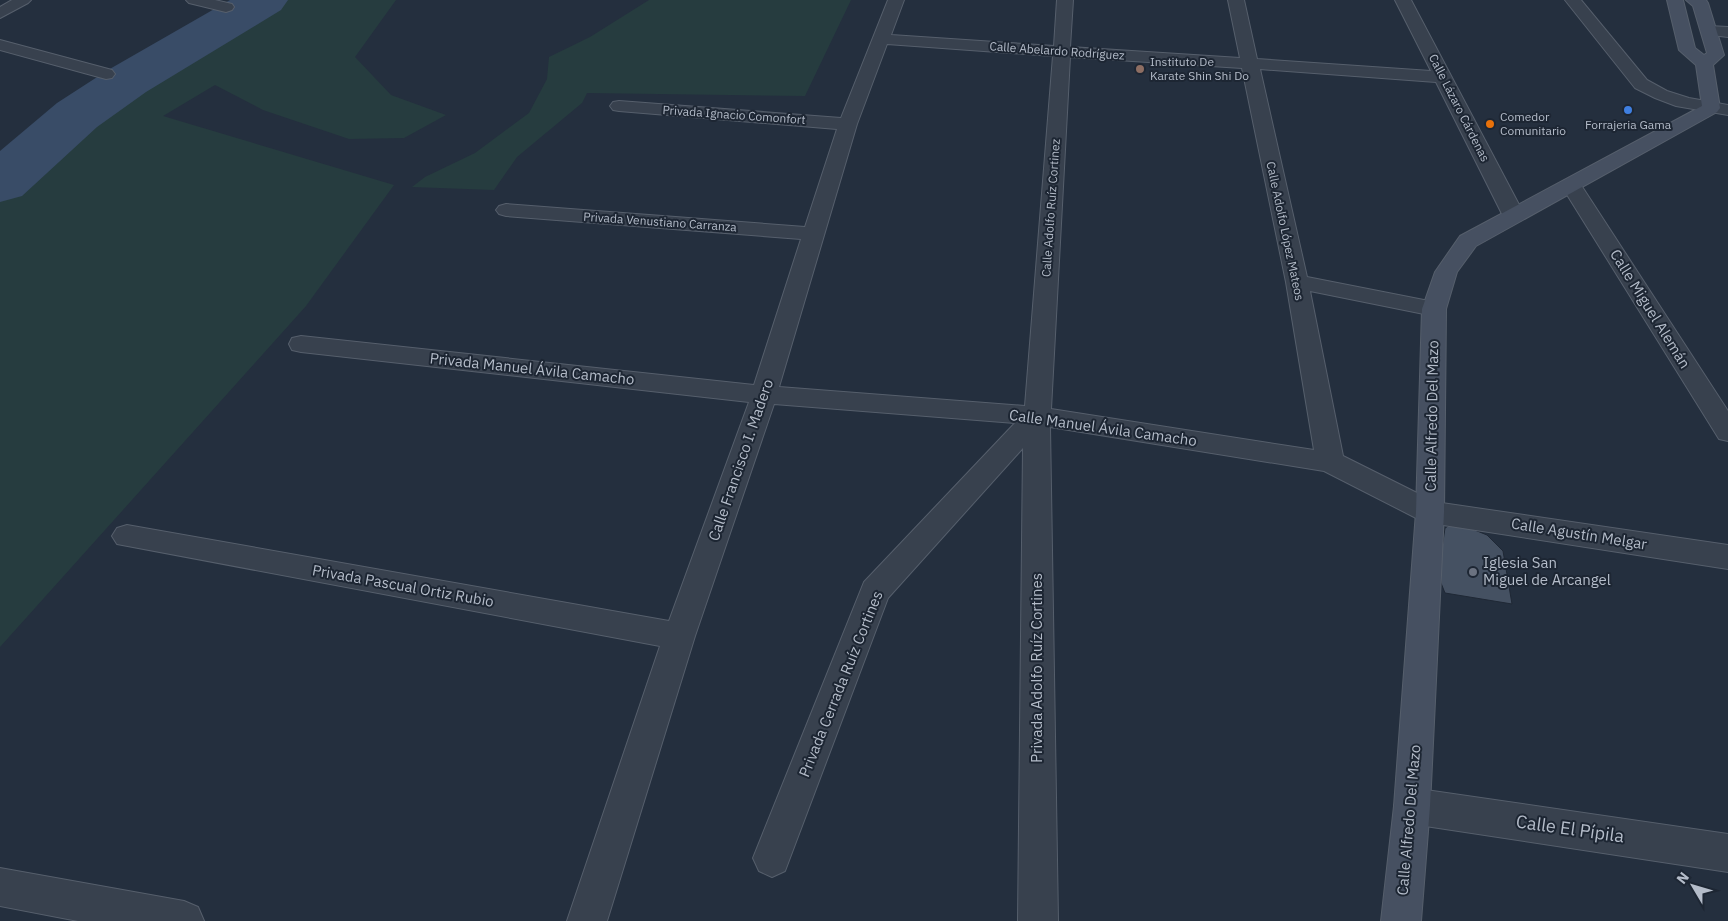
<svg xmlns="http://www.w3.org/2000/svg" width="1728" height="921" font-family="'IBM Plex Sans',sans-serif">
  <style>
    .green { fill: #263c3f }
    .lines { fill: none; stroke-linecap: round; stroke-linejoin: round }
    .river { fill: #394c67; fill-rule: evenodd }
    .building { fill: #455162; stroke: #1f2835 }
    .minor-casing { stroke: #565f6c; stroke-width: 2 }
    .secondary-casing { stroke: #565f6c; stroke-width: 2 }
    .minor { fill: #38414e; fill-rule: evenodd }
    .secondary { fill: #465061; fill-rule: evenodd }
    .education-dot { fill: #8d6e63; stroke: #1d2633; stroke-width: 2 }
    .shop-dot { fill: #3f7fe0; stroke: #1d2633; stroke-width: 2 }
    .food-dot { fill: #e8710a; stroke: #1d2633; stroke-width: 2 }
    .worship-dot { fill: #6b7280; stroke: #1d2633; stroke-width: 2 }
    .labels { text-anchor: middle; stroke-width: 4; stroke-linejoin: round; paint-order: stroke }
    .far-street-label { font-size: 12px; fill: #b4bcc9; stroke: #1d2633 }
    .far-poi-label { font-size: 12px; fill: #b4bcc9; stroke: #1d2633; text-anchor: start }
    .street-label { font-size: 15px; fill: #b4bcc9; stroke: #1d2633 }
    .poi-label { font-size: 15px; fill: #b4bcc9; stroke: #1d2633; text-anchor: start }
    .near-street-label { font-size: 18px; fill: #b4bcc9; stroke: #1d2633 }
  </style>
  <rect width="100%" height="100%" fill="#242f3e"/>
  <path class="green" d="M281,0H396L355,57L391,95L446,115L404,138L349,139L263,110L215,85L163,116L394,185L306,306L0,647V195L93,104L247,21Z
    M649,0H851L805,96L587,93L582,103L517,157L494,190L412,187L425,177L475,153L529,113L547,79L549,57L590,37Z"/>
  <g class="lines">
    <path class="river" d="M230,0H288L281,10L146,92L97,127L22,196L0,202V151L57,103L108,70Z"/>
  </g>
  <path class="building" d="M1455,522L1487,535L1503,551L1512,604L1445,593L1441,583L1440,561L1445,528Z"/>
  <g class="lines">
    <g class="minor-casing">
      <path id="minor" d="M12,0H31L28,3L0,18V7Z
        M186,0H215L232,4L234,7L232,10L226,12L189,3Z
        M888,0H904L891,35L1054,46L1057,0H1073L1070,47L1240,58L1228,0H1244L1257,59L1431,71L1395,0H1411L1525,216L1521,220L1514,222L1507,220L1503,216L1436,82L1260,69L1307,277L1434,302L1442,304L1446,309L1442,314L1434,316L1310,291L1343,456L1435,502L1728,545V569L1430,523L1420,520L1324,471L1050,427L1058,921H1018L1023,448L888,598L785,871L772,877L759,871L753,858L864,582L1015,423L774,404L695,636L607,921H567L660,646L117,544L112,536L117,528L127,525L669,621L749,402L301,352L292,350L289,344L292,338L301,336L754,385L801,239L506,216L499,214L496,210L499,206L506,204L805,227L837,129L619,111L613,110L610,106L613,102L619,101L841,118ZM887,44L1053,56L1025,406L779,387L857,124ZM1070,57L1242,68L1286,282L1314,450L1051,409Z
        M1565,0H1581L1647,80L1667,91L1689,98L1728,105V115L1676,106L1655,98L1635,88Z
        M1709,26L1728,27V37L1703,34L1701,31L1703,28Z
        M0,40L112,70L115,74L112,78L106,79L0,50Z
        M1571,179L1578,181L1581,185L1728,411V441L1719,439L1561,185L1564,181Z
        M1412,788L1728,834V872L1412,824L1399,818L1394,806L1399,794Z
        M0,868L184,901L198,907L204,921H78L0,906Z"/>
    </g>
    <g class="secondary-casing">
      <path id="secondary" d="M1667,0H1683L1695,48L1704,55L1707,53L1693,6L1686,0H1706L1708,3L1724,55L1713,65L1720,108L1717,112L1476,246L1457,272L1446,309L1444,512L1430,806L1421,921H1381L1394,806L1416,512L1422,309L1435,272L1460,236L1702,106L1696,65L1679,50Z"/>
    </g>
    <use href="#minor" class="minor"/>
    <use href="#secondary" class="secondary"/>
  </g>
  <circle class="education-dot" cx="1140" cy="69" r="5"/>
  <circle class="shop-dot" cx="1628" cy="110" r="5"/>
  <circle class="food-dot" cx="1490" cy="124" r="5"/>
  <circle class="worship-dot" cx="1473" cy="572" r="5"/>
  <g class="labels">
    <g class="far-street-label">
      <text transform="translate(1057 51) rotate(4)" y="4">Calle Abelardo Rodríguez</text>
      <text transform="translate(1459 108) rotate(63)" y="4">Calle Lázaro Cárdenas</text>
      <text transform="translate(734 115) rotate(4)" y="4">Privada Ignacio Comonfort</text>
      <text transform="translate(1051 208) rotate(-86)" y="4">Calle Adolfo Ruíz Cortinez</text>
      <text transform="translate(660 222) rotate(4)" y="4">Privada Venustiano Carranza</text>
      <text transform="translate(1285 231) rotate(78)" y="4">Calle Adolfo López Mateos</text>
    </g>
    <g class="far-poi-label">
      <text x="1150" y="66">Instituto De<tspan x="1150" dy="14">Karate Shin Shi Do</tspan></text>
      <text x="1500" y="121">Comedor<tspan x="1500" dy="14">Comunitario</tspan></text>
      <text x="1628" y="129" text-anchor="middle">Forrajeria Gama</text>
    </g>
    <g class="street-label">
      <text transform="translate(1650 309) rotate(58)" y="5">Calle Miguel Alemán</text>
      <text transform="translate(532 369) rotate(6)" y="5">Privada Manuel Ávila Camacho</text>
      <text transform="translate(1432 416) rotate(-89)" y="5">Calle Alfredo Del Mazo</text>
      <text transform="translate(1103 428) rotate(8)" y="5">Calle Manuel Ávila Camacho</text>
      <text transform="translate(741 460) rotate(-71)" y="5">Calle Francisco I. Madero</text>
      <text transform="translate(1579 534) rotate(9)" y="5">Calle Agustín Melgar</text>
      <text transform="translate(403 586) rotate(10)" y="5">Privada Pascual Ortiz Rubio</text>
      <text transform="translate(1037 668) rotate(-90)" y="5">Privada Adolfo Ruíz Cortines</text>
      <text transform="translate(841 684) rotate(-68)" y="5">Privada Cerrada Ruíz Cortines</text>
      <text transform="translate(1409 820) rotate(-85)" y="5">Calle Alfredo Del Mazo</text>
    </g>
    <g class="poi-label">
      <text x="1483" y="568">Iglesia San<tspan x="1483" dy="17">Miguel de Arcangel</tspan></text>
    </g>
    <g class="near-street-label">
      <text transform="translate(1570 829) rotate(8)" y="6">Calle El Pípila</text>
    </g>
  </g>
  <g transform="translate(1693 886) rotate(308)" stroke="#1d2633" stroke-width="4" paint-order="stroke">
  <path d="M0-4L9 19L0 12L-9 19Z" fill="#b4bcc9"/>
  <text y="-8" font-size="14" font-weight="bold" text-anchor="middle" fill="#b4bcc9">N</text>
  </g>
</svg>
